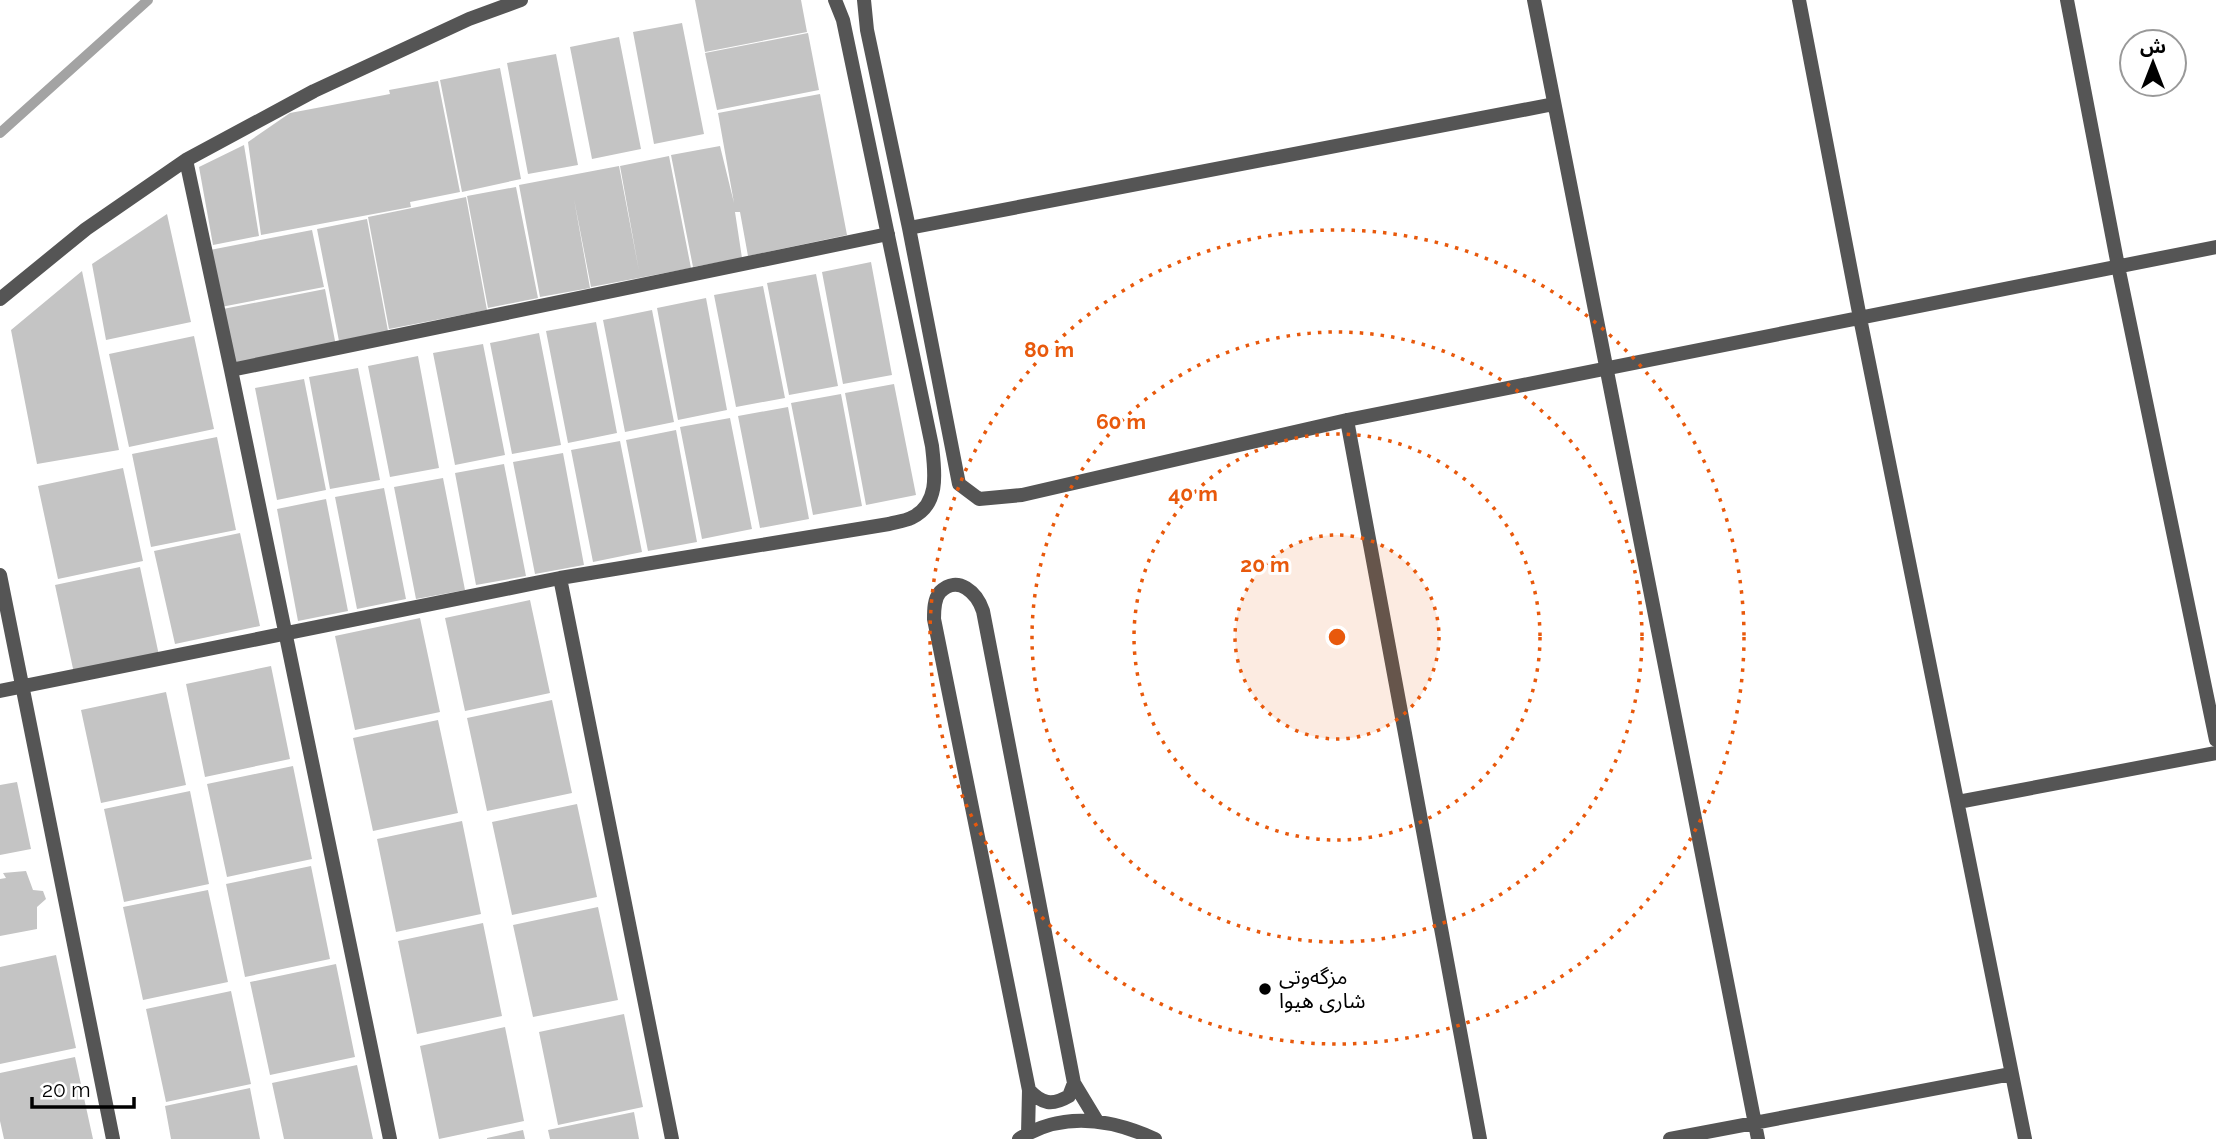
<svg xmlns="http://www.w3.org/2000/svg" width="2216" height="1139" font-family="Raleway,'Noto Sans Arabic',sans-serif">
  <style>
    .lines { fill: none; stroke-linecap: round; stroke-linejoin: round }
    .stream { stroke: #a3a3a3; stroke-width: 10 }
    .building { fill: #c4c4c4 }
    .minor { stroke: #555; stroke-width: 14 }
    .ring { fill: none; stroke: #e8590c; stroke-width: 3.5; stroke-dasharray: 3.5 7 }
    .poi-dot { fill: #000; stroke: #fff; stroke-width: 2.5 }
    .labels { text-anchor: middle; stroke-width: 6; stroke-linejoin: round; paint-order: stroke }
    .poi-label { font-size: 21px; fill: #000; stroke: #fff; text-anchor: start }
    .centre { fill: #e8590c; stroke: #fff; stroke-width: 3.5 }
    .ring-label { font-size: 21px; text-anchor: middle; font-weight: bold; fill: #e8590c; stroke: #fff; stroke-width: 6; stroke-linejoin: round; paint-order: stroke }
  </style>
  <rect width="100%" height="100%" fill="#fff"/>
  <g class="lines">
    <path class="stream" d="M0,133L148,0"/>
  </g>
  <path class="building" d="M695,0H801L807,32L705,52Z
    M682,23L704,134L654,144L633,32Z
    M808,33L819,90L717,110L705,53Z
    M619,37L641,149L592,159L570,47Z
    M556,54L578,165L528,174L507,63Z
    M500,68L521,179L462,192L440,80Z
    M438,81L460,192L410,202L411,207L261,235L248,142L290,113L390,94L389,90Z
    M820,94L847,235L748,256L740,212H735L742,258L693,267L671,155L720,146L734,203L718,113Z
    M244,145L259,236L213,245L199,167Z
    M669,156L691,268L591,287L574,199L590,288L540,297L519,185L619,166L639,271L620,166Z
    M516,187L538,298L488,308L467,196Z
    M466,197L487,310L389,329L368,217Z
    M167,214L191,322L106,340L92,264Z
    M367,219L388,331L339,341L317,229Z
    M312,230L324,287L221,307L210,250Z
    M871,262L892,375L843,384L822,272Z
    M82,271L119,450L37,464L11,330Z
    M816,274L838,386L789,395L767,283Z
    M763,286L785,398L736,407L714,295Z
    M325,289L336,346L234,366L223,309Z
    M706,298L727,410L678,420L657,308Z
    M652,310L674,422L625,432L603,320Z
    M596,322L617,433L568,443L546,331Z
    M539,333L561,445L512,454L490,343Z
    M194,336L214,429L129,447L109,354Z
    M483,344L505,455L455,465L433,353Z
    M418,356L439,468L390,477L368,366Z
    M358,368L380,480L330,489L309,377Z
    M304,379L326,490L277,500L255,388Z
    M894,384L916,495L866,505L845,393Z
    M841,394L862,506L813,515L791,403Z
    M788,407L809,519L760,528L738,416Z
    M730,418L752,529L702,539L680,427Z
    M676,430L697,542L648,551L626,440Z
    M217,437L236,530L151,547L132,454Z
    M620,441L642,552L593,562L571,450Z
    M563,453L584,565L535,574L513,462Z
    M504,464L526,576L476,585L455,473Z
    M123,468L143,561L58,579L38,486Z
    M443,478L465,590L416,599L394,487Z
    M384,488L406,599L357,609L335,497Z
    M326,499L348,611L298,621L277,509Z
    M240,533L260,626L175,644L154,551Z
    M140,567L160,660L75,678L55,585Z
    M530,600L550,693L465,711L445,618Z
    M420,618L440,712L355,730L335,636Z
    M271,666L290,759L205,777L186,684Z
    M166,692L186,785L101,803L81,710Z
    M552,700L572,793L487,811L467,718Z
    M438,720L458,813L373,831L353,738Z
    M293,766L312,859L227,877L207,784Z
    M17,782L31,849L0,855V785Z
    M190,791L209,884L124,902L104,809Z
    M577,804L597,897L512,915L492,822Z
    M462,821L481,914L396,932L377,839Z
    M311,866L330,959L245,977L226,884Z
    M26,871L33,890L43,891L46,899L37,907V929L0,936V879L6,878L3,873Z
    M208,890L228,982L143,1000L123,907Z
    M598,907L618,1000L533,1017L513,925Z
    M483,923L502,1016L417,1034L398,941Z
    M56,955L76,1048L0,1064V967Z
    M336,964L355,1057L270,1075L250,982Z
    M231,991L251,1084L166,1102L146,1009Z
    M624,1014L643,1107L558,1125L539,1032Z
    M505,1027L524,1121L439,1139L420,1046Z
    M75,1057L93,1139H4L0,1121V1073Z
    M357,1065L373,1139H284L272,1083Z
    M250,1088L260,1139H171L165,1106Z
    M634,1112L639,1139H550L548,1130Z
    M523,1130L525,1139H487V1138Z"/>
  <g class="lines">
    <path class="minor" d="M864,0L867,30L909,228L959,484L979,499L1022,495L1347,420L2216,247
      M1534,0L1758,1139
      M1799,0L1860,318L2025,1139
      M2067,0L2118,266L2216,740
      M186,160L231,370L390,1139
      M909,228L1554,104
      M0,299L86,229L186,160L314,91L469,19L521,0
      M231,370L888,234
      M1347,420L1480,1139
      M0,575L113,1139
      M560,578L672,1139
      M0,691L560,578L889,524C896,522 905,521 911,518C940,505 935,472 932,446L843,20L835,0
      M1958,802L2216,753
      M1029,1090C1042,1104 1052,1106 1069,1096L1074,1083
      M1028,1134L1029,1090L934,619C934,610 934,599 940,592C958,574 977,593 983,611L1074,1083L1097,1121
      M1019,1139C1062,1111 1111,1119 1155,1139
      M1670,1139L2011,1074"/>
  </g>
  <circle cx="1337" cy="637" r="102" fill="#e8590c" fill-opacity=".12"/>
  <g class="ring">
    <circle cx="1337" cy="637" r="102"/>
    <circle cx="1337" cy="637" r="203"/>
    <circle cx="1337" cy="637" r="305"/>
    <circle cx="1337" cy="637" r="407"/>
  </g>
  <circle class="poi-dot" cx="1265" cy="989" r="7"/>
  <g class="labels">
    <g class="poi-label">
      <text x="1279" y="984">مزگەوتی<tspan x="1279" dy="24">شاری هیوا</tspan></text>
    </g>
  </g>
  <circle cx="1337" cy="637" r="10" class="centre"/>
  <g class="ring-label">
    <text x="1049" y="357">80 m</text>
    <text x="1121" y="429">60 m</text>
    <text x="1193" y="501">40 m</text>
    <text x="1265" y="572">20 m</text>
  </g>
  <g transform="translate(2153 63)"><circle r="33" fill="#ffffff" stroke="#999999" stroke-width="2"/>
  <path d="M0-5L12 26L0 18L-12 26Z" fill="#000000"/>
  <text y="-10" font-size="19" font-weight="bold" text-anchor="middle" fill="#000000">ش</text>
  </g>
  <path d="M32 1097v10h102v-10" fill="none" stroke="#000000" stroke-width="3.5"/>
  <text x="42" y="1097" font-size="21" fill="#000000" stroke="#ffffff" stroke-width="5" paint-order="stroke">20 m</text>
</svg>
